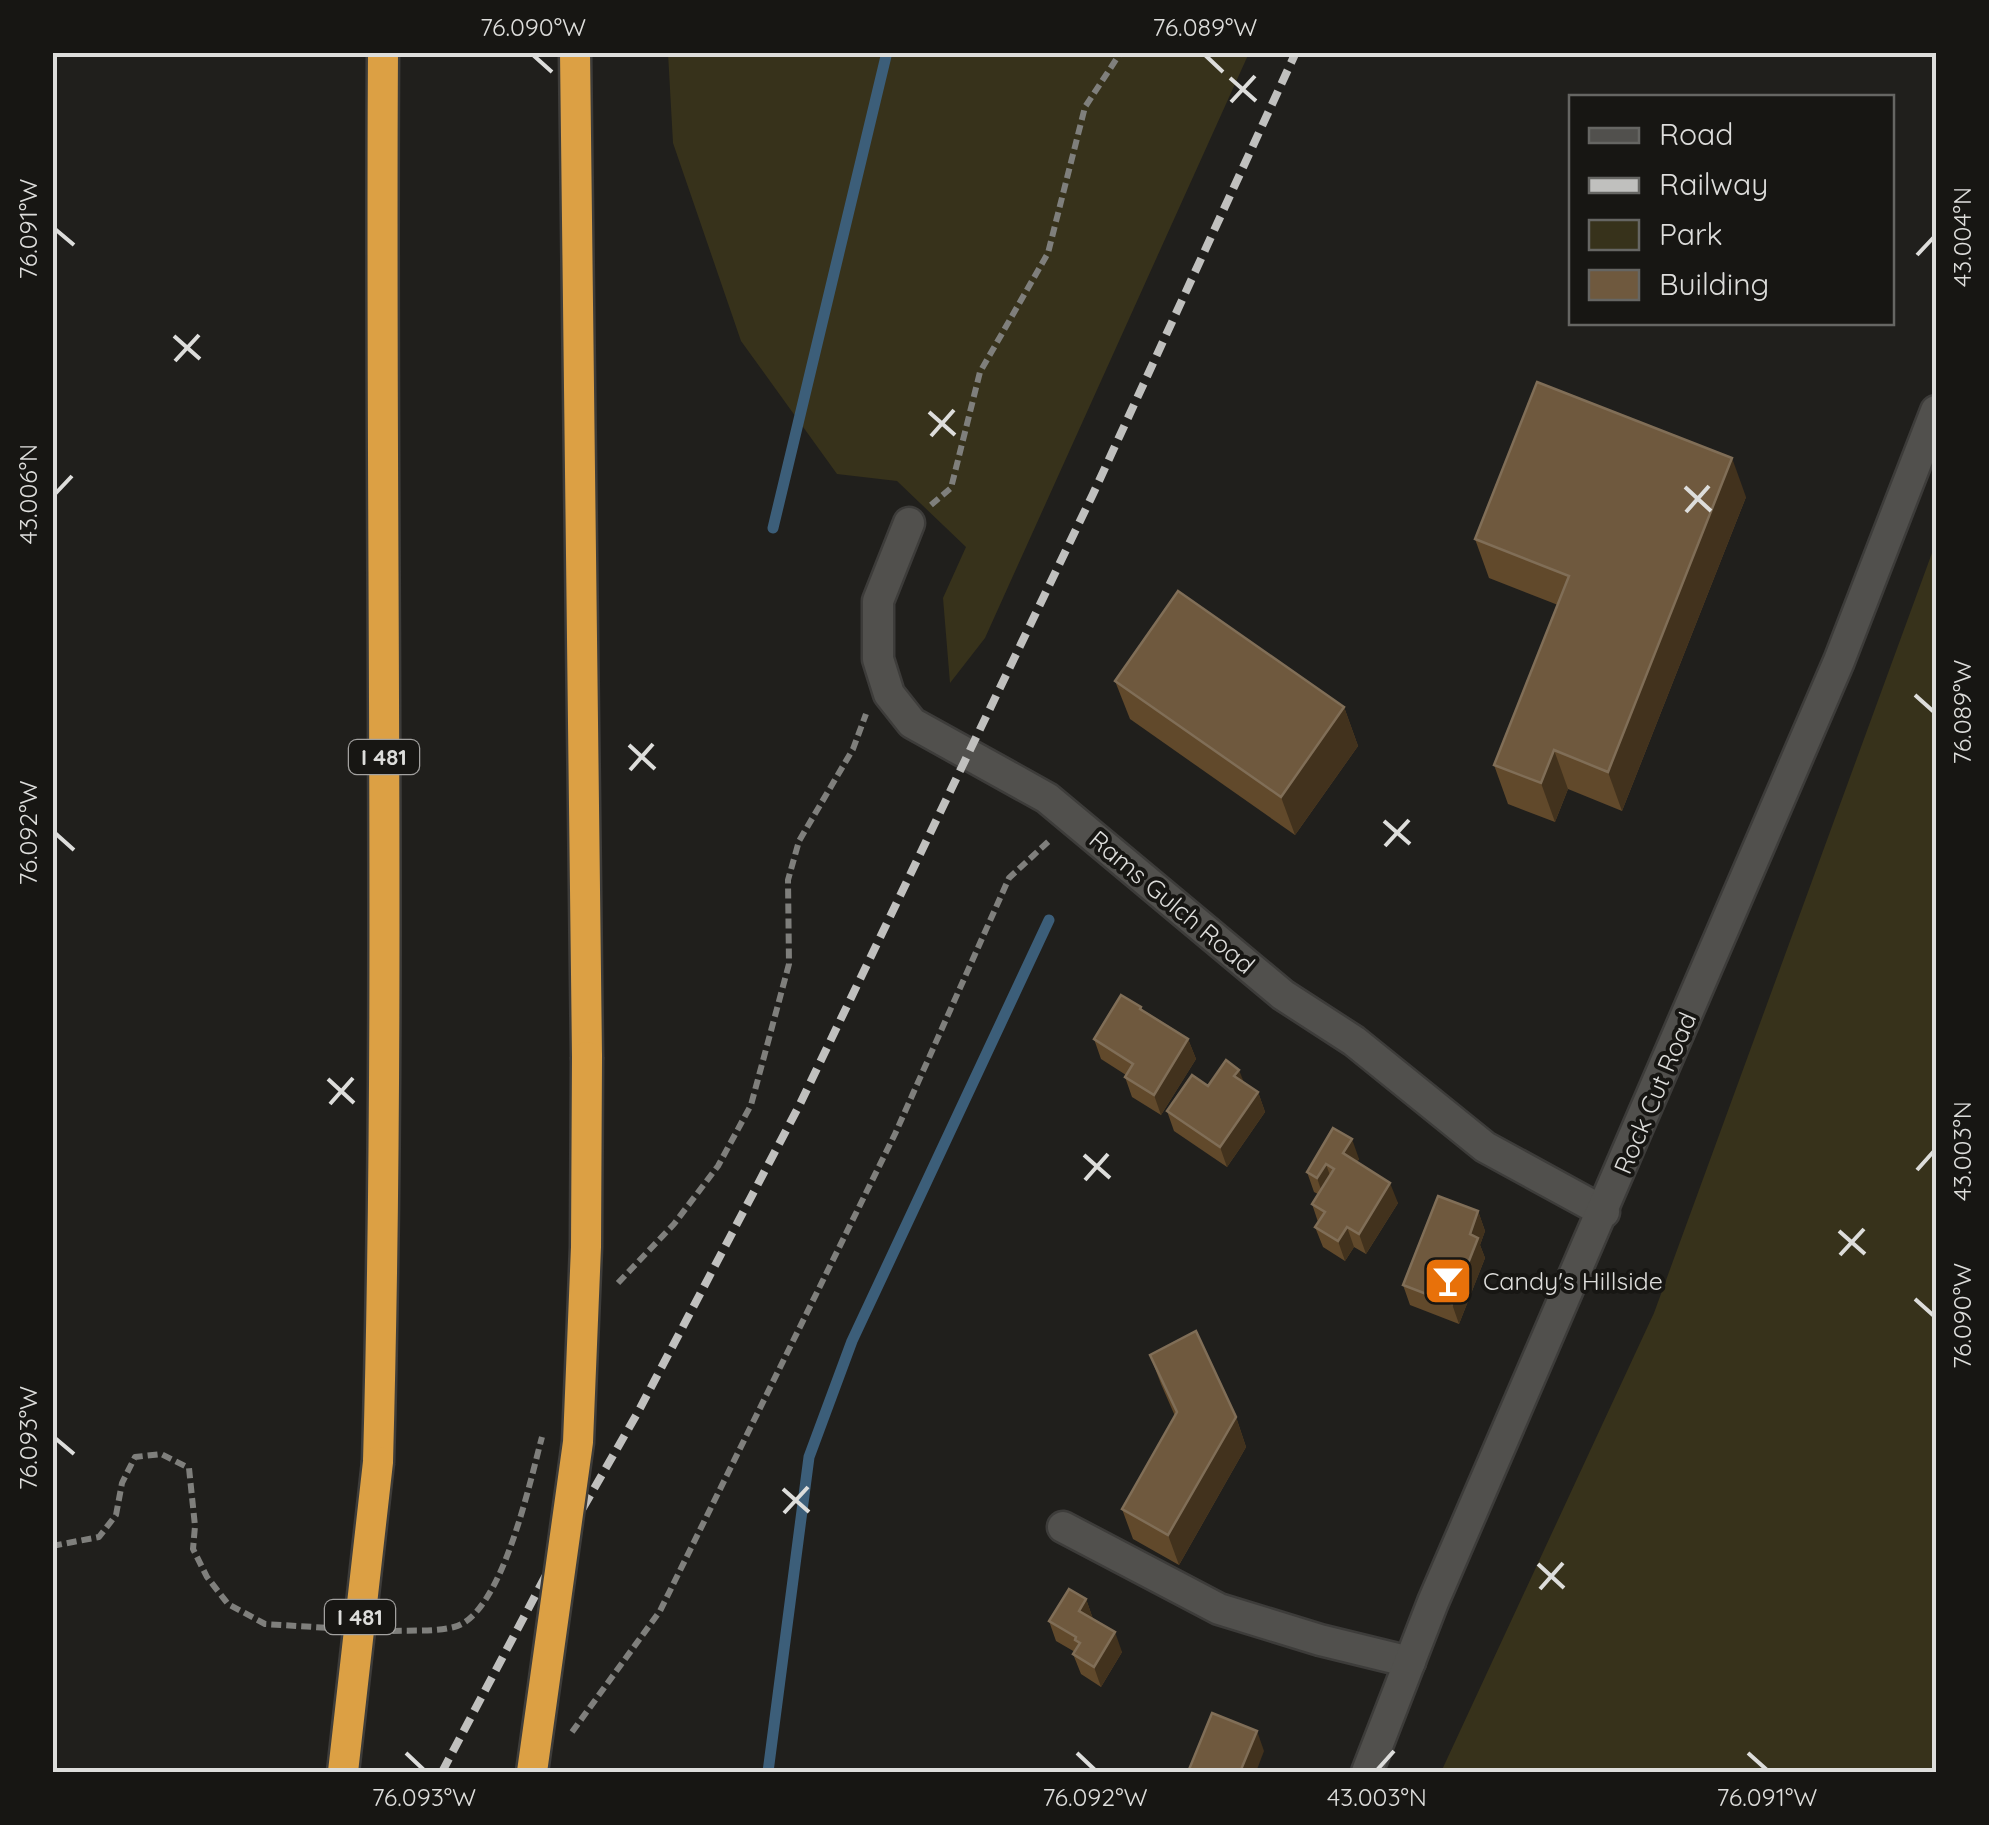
<svg xmlns="http://www.w3.org/2000/svg" width="1989" height="1825" viewBox="0 0 1989 1825" font-family="Quicksand,sans-serif">
<style>
.green{fill:#37321b}
.lines{fill:none;stroke-linecap:round;stroke-linejoin:round}
.stream{stroke:#3c5e79;stroke-width:11}
.minor-casing{stroke:#3d3c3a;stroke-width:35}
.highway-casing{stroke:#3d3c3a;stroke-width:35}
.path{stroke:#7f7f7c;stroke-width:6;stroke-dasharray:10 5;stroke-linecap:butt}
.minor{stroke:#51504d;stroke-width:30}
.highway{stroke:#dca044;stroke-width:30}
.rail{stroke:#c0c0be;stroke-width:8;stroke-dasharray:15 8;stroke-linecap:butt}
.highway-bridge-casing{stroke:#3d3c3a;stroke-width:35;stroke-linecap:butt}
.highway-bridge{stroke:#dca044;stroke-width:30}
.wall{fill:#61492b}
.shaded-wall{fill:#42321d}
.building{fill:#6f593e;stroke:#806e57;stroke-width:2.5}
.ticks{fill:none;stroke:#dddddb;stroke-width:4}
.labels{text-anchor:middle;stroke-width:8;stroke-linejoin:round;paint-order:stroke}
.shield{fill:#171613;stroke:#a2a19f;stroke-width:2.5}
.shield-label{font-size:22px;font-weight:bold;fill:#dddddb}
.street-label{font-size:25px;fill:#dddddb;stroke:#171613}
.poi-label{font-size:25px;fill:#dddddb;stroke:#171613;text-anchor:start}
.neatline{fill:none;stroke:#dddddb;stroke-width:4}
.ticks-label{font-size:25px;text-anchor:middle;fill:#dddddb}
</style>
<rect width="100%" height="100%" fill="#201f1c"/>
<g class="green">
<polygon points="668,53 1249,53 985,638 950,683 943,598 966,547 897,481 837,474 741,341 673,143"/>
<polygon points="1936,542 1936,1772 1441,1772 1654,1313"/>
</g>
<g class="lines">
<g class="stream">
<polyline points="773,528 887,52"/>
<polyline points="768,1772 809,1457 852,1341 1049,920"/>
</g>
<g class="minor-casing">
<g id="minor">
<polyline points="909,523 878,601 878,659 889,694 912,723 1047,798 1283,995 1354,1041 1485,1147 1604,1212"/>
<polyline points="1063,1527 1219,1609 1320,1640 1410,1662"/>
<polyline points="1367,1772 1433,1602 1839,661 1936,411"/>
</g>
</g>
<g class="highway-casing">
<g id="highway">
<polyline points="575,52 587,1057"/>
<path d="M378,1462C391,992 380,522 383,52"/>
</g>
</g>
<g class="path">
<polyline points="931,505 951,488 980,372 1048,253 1085,107 1121,52"/>
<polyline points="618,1283 674,1224 718,1166 751,1105 789,964 788,880 799,841 853,749 866,714"/>
<polyline points="52,1546 99,1537 116,1515 122,1483 135,1457 161,1454 189,1468 195,1526 193,1549 207,1577 228,1604 265,1624 330,1628"/>
<path d="M392,1631C412,1630 435,1632 454,1627C502,1615 530,1481 542,1437"/>
<polyline points="572,1732 660,1611 895,1134 1009,878 1050,840"/>
</g>
<use href="#minor" class="minor"/>
<use href="#highway" class="highway"/>
<polyline class="rail" points="442,1772 564,1541 638,1412 800,1104 1093,494 1296,52"/>
<g class="highway-bridge-casing">
<g id="highway-bridge">
<polyline points="343,1772 378,1462"/>
<polyline points="532,1772 578,1442 586,1247 587,1057"/>
</g>
</g>
<use href="#highway-bridge" class="highway-bridge"/>
</g>
<g class="wall">
<polygon points="1746,497 1622,811 1568,789 1555,822 1508,804 1494,765 1558,605 1489,578 1475,539"/>
<polygon points="1115,681 1344,707 1358,746 1295,835 1130,719"/>
<polygon points="1141,1007 1143,1011 1188,1039 1196,1059 1161,1115 1132,1097 1125,1077 1126,1075 1101,1059 1094,1039"/>
<polygon points="1244,1083 1258,1092 1265,1112 1227,1167 1174,1131 1167,1111 1208,1086"/>
<polygon points="1333,1128 1359,1159 1357,1162 1398,1203 1366,1254 1354,1247 1345,1261 1323,1247 1315,1227 1318,1222 1312,1204 1318,1194 1314,1192 1307,1172"/>
<polygon points="1478,1211 1485,1231 1480,1245 1485,1258 1459,1324 1410,1305 1403,1285"/>
<polygon points="1150,1355 1236,1417 1246,1447 1179,1565 1133,1539 1122,1509 1175,1416 1161,1384"/>
<polygon points="1086,1599 1093,1619 1122,1652 1101,1687 1081,1674 1073,1654 1075,1652 1056,1641 1049,1621"/>
</g>
<g class="shaded-wall">
<polygon points="1732,458 1746,497 1622,811 1608,772"/>
<polygon points="1344,707 1358,746 1295,835 1281,797"/>
<polygon points="1554,750 1568,789 1555,822 1541,783"/>
<polygon points="1188,1039 1196,1059 1161,1115 1154,1095"/>
<polygon points="1239,1070 1247,1090 1234,1076"/>
<polygon points="1258,1092 1265,1112 1227,1167 1220,1147"/>
<polygon points="1352,1139 1359,1159 1350,1173 1343,1153"/>
<polygon points="1326,1164 1333,1184 1324,1198 1317,1178"/>
<polygon points="1390,1183 1398,1203 1366,1254 1359,1234"/>
<polygon points="1478,1211 1485,1231 1480,1245 1485,1258 1459,1324 1452,1304 1470,1234"/>
<polygon points="1347,1227 1354,1247 1345,1261 1338,1241"/>
<polygon points="1236,1417 1246,1447 1179,1565 1168,1535"/>
<polygon points="1086,1599 1093,1619 1079,1611"/>
<polygon points="1115,1632 1122,1652 1101,1687 1094,1667"/>
<polygon points="1257,1731 1264,1751 1256,1772 1240,1772"/>
</g>
<g class="building">
<polygon points="1537,382 1732,458 1608,772 1554,750 1541,783 1494,765 1569,576 1475,539"/>
<polygon points="1178,591 1344,707 1281,797 1115,681"/>
<polygon points="1121,995 1141,1007 1140,1009 1188,1039 1154,1095 1125,1077 1133,1064 1094,1039"/>
<polygon points="1226,1060 1239,1070 1234,1076 1258,1092 1220,1147 1167,1111 1192,1075 1208,1086"/>
<polygon points="1333,1128 1352,1139 1343,1153 1390,1183 1359,1234 1347,1227 1338,1241 1315,1227 1325,1212 1312,1204 1334,1169 1326,1164 1317,1178 1307,1172"/>
<polygon points="1438,1196 1478,1211 1470,1234 1478,1238 1452,1304 1403,1285"/>
<polygon points="1196,1331 1236,1417 1168,1535 1122,1509 1177,1412 1150,1355"/>
<polygon points="1069,1589 1086,1599 1079,1611 1115,1632 1094,1667 1073,1654 1080,1643 1075,1640 1076,1637 1049,1621"/>
<polygon points="1212,1713 1257,1731 1240,1772 1188,1772"/>
</g>
<path class="ticks" d="M533,55L552,72M1205,55L1223,72M1230,78L1256,101M1231,102L1255,76M55,229L74,245M1917,255L1934,237M174,336L200,359M175,361L199,335M929,412L955,435M931,436L954,410M1685,487L1711,511M55,494L72,476M1686,512L1709,486M1915,695L1934,712M629,745L655,769M630,770L653,744M1384,821L1410,844M55,833L74,850M1385,846L1409,820M328,1079L354,1103M330,1104L353,1078M1084,1155L1110,1178M1917,1170L1934,1151M1085,1180L1108,1154M1839,1231L1865,1254M1840,1255L1864,1229M1915,1299L1934,1316M55,1438L74,1454M783,1489L809,1512M784,1513L808,1487M1538,1564L1564,1588M1540,1589L1563,1563M406,1753L424,1770M1077,1753L1095,1770M1748,1753L1767,1770M1377,1770L1394,1751"/>
<defs>
<g id="bar-square" transform="scale(2.5)"><rect x="-9" y="-9" width="18" height="18" rx="4" fill="#e8710a" stroke="#171613"/><path d="M-6-5H6L.8 .8V4.5H3.5V6h-7V4.5H-.8V.8Z" fill="#fff"/></g>
</defs>
<g fill-rule="evenodd">
<use href="#bar-square" x="1448" y="1281"/>
</g>
<g class="labels">
<g class="shield">
<rect x="349" y="740" width="70" height="34" rx="8"/>
<rect x="325" y="1600" width="70" height="34" rx="8"/>
</g>
<g class="shield-label">
<text x="384" y="765">I 481</text>
<text x="360" y="1625">I 481</text>
</g>
<g class="street-label">
<text transform="translate(1172 902) rotate(40)" y="9">Rams Gulch Road</text>
<text transform="translate(1655 1093) rotate(-67)" y="9">Rock Cut Road</text>
</g>
<g class="poi-label">
<text x="1483" y="1290">Candy's Hillside</text>
</g>
</g>
<rect width="1989" height="1825" fill="none" stroke="#171613" stroke-width="110"/>
<rect x="1569" y="95" width="325" height="230" fill="#171613" stroke="#666663" stroke-width="2.5"/>
<rect x="1589" y="128" width="50" height="15" fill="#51504d" stroke="#666663" stroke-width="2.5"/>
<text x="1659" y="145" font-size="30" fill="#dddddb">Road</text>
<rect x="1589" y="178" width="50" height="15" fill="#c0c0be" stroke="#666663" stroke-width="2.5"/>
<text x="1659" y="195" font-size="30" fill="#dddddb">Railway</text>
<rect x="1589" y="220" width="50" height="30" fill="#37321b" stroke="#666663" stroke-width="2.5"/>
<text x="1659" y="245" font-size="30" fill="#dddddb">Park</text>
<rect x="1589" y="270" width="50" height="30" fill="#6f593e" stroke="#666663" stroke-width="2.5"/>
<text x="1659" y="295" font-size="30" fill="#dddddb">Building</text>
<rect x="55" y="55" width="1879" height="1715" class="neatline"/>
<g class="ticks-label">
<text x="533" y="36">76.090°W</text>
<text x="1205" y="36">76.089°W</text>
<text transform="translate(28 229) rotate(-90)" y="9">76.091°W</text>
<text transform="translate(1962 237) rotate(-90)" y="9">43.004°N</text>
<text transform="translate(28 494) rotate(-90)" y="9">43.006°N</text>
<text transform="translate(1962 712) rotate(-90)" y="9">76.089°W</text>
<text transform="translate(28 833) rotate(-90)" y="9">76.092°W</text>
<text transform="translate(1962 1151) rotate(-90)" y="9">43.003°N</text>
<text transform="translate(1962 1316) rotate(-90)" y="9">76.090°W</text>
<text transform="translate(28 1438) rotate(-90)" y="9">76.093°W</text>
<text x="424" y="1806">76.093°W</text>
<text x="1095" y="1806">76.092°W</text>
<text x="1377" y="1806">43.003°N</text>
<text x="1767" y="1806">76.091°W</text>
</g>
</svg>
